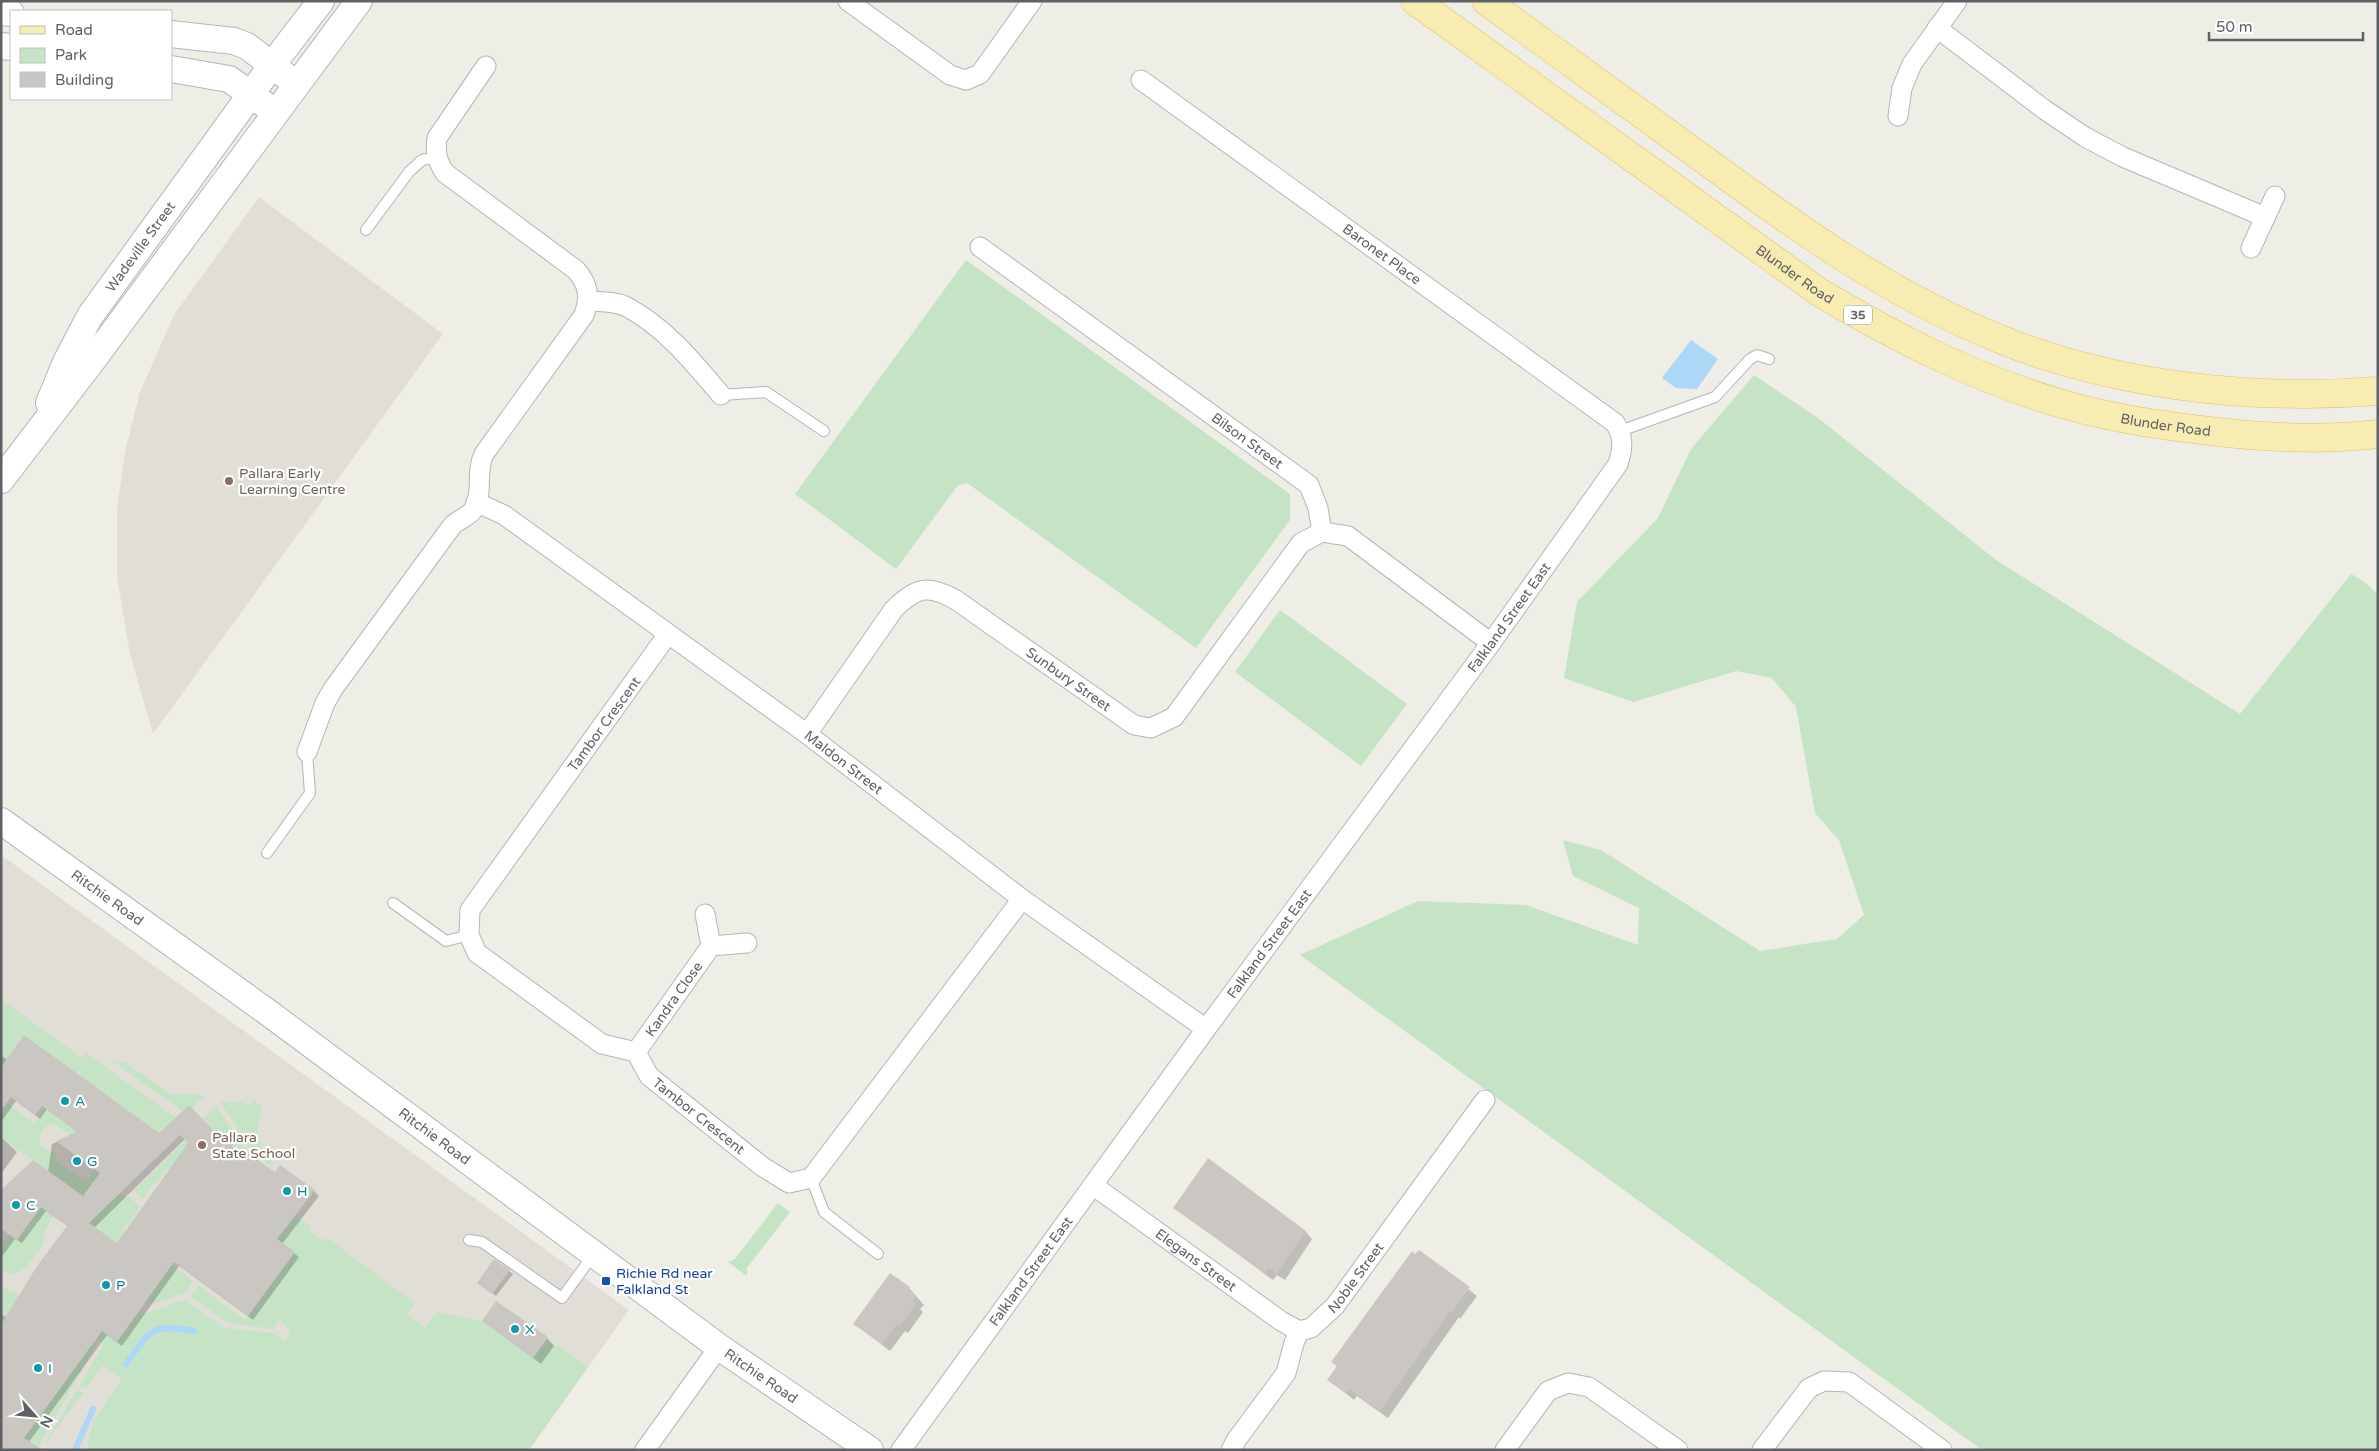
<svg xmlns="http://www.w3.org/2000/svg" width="2379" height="1451" viewBox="0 0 2379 1451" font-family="'Varela Round',sans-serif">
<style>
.education{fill:#e1ded7}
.green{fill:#c5e3c5}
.water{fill:#add7f7}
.shadow{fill:#0003;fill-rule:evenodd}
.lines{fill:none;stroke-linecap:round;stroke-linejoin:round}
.stream{stroke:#add7f7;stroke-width:6}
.building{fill:#cac7c2;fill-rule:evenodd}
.lane-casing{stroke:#b3b6b9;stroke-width:12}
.street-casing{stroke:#b3b6b9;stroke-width:21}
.secondary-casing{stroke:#b2b5b9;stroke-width:28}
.primary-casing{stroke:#e4c269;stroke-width:29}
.lane{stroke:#fff;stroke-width:10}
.street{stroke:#fff;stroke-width:19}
.secondary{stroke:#fff;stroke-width:26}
.primary{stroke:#f7ecb2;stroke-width:28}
.education-dot{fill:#8d6e63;stroke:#fff;stroke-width:2}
.culture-dot{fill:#0f9aa8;stroke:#fff;stroke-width:2}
.transit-dot{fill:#1a4fb4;stroke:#fff;stroke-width:2}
.labels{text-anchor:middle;stroke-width:4.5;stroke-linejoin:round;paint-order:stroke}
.shield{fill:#fff;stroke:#8e9093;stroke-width:1}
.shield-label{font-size:12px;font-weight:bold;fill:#5e6165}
.street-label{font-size:14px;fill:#5e6165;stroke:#fff}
.education-label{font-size:14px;fill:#785e54;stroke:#fff;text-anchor:start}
.culture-label{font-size:14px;fill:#0d838f;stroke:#fff;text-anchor:start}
.transit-label{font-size:14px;fill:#164399;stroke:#fff;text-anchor:start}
</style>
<rect width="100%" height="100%" fill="#eeede6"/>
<g class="education">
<polygon points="259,197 443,334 153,734 130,654 117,576 117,509 125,452 140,392 174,315"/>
<polygon points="1,855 629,1310 529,1450 1,1450"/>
</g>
<g class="green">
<polygon points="966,260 1290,494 1290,520 1196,648 967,483 958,485 896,569 795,494"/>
<polygon points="1754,375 1818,418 1996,560 2240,714 2351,574 2363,581 2378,594 2378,1450 1982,1450 1300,955 1418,901 1526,905 1638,945 1639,908 1573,876 1563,840 1601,850 1760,951 1837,939 1864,915 1839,840 1815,813 1796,707 1772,678 1736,671 1633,702 1564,678 1577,602 1658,518 1691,449"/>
<polygon points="1280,610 1407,704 1361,766 1235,672"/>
<polygon points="1,999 82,1058 86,1053 176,1118 152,1143 1,1067"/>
<polygon points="114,1062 126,1063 170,1094 205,1095 192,1108 189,1105 182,1111"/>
<polygon points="1,1099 34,1123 45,1108 89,1140 85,1144 54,1124 46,1126 39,1137 40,1145 57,1155 54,1159 86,1182 99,1163 117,1176 93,1204 1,1137"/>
<path d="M253,1100L263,1107C253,1128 258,1146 273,1163L271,1167L255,1154L220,1102H243L249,1106Z"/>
<polygon points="216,1105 248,1153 246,1156 203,1124 202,1119"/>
<polygon points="198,1129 260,1193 294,1218 296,1216 311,1226 309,1230 324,1241 327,1238 415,1303 407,1314 425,1328 437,1312 482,1321 533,1358 547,1340 557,1346 558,1345 588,1367 529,1450 87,1450 93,1421 122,1379 103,1365 86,1389 80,1385 104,1344 69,1318 84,1318 117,1342 140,1310 144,1314 184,1300 224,1328 272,1333 285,1341 291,1332 280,1320 273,1329 228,1323 191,1297 199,1286 245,1320 295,1252 233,1207 168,1168 155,1185 153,1183 143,1199 134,1190"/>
<polygon points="40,1193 60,1202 45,1230 43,1244 27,1266 14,1274 1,1270 1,1247"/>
<polygon points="120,1193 126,1198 128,1196 140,1207 123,1230 193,1281 185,1293 152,1304 146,1301 163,1277 89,1223"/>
<polygon points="778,1203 790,1212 747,1268 747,1276 728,1262 735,1259"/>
<polygon points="1,1285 11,1292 20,1294 7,1316 1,1312"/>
<polygon points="58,1316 96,1345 38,1447 1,1425"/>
<polygon points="77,1390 83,1393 47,1442 46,1441"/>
</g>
<polygon class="water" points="1691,340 1718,359 1697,389 1676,388 1662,378"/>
<g class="shadow">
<path d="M1,1056L160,1135L189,1107L217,1136L246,1158L314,1191L319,1196L282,1244L299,1257L253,1320L179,1266L122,1346L107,1335L29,1442L1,1450V1314L7,1317L68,1226L46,1211L22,1243L15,1239L1,1258V1191L48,1173L52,1144L79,1133L47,1109L40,1119L16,1101L1,1122ZM185,1139L190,1143L117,1244L94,1228Z"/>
<polygon points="1,1137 17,1152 1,1174"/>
<polygon points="1175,1208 1305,1231 1312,1239 1285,1280 1277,1275 1273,1280"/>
<polygon points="1419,1251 1477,1296 1460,1319 1459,1317 1388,1418 1357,1396 1354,1400 1329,1380 1338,1367 1333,1362"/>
<polygon points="509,1271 513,1274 496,1296 482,1286"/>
<polygon points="909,1288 924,1305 920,1309 923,1312 908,1333 905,1331 890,1351 855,1324"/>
<polygon points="483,1321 547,1338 554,1346 541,1364"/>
</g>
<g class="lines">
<g class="stream">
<path d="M126,1364C151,1330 149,1323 194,1331"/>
<polyline points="75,1450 93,1409"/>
</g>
</g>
<g class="building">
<path d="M24,1035L159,1133L189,1105L217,1134L246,1156L248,1153L275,1172L280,1165L315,1190L277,1239L295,1252L248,1316L174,1262L117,1342L102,1331L24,1438L43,1450H1V1325L37,1266L67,1226L41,1207L17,1240L1,1229V1190L33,1160L83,1196L100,1173L56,1141L77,1132L42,1106L35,1115L11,1097L1,1111V1067ZM180,1135L188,1143L117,1243L89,1223Z"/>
<polygon points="1208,1158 1306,1231 1276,1274 1269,1268 1265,1273 1173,1208"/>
<polygon points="1419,1250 1470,1287 1452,1312 1450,1311 1380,1411 1349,1389 1346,1393 1327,1380 1337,1366 1331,1362 1412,1251 1415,1254"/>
<polygon points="494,1259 510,1270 492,1294 477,1283"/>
<polygon points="890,1273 910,1287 908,1289 917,1296 913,1301 916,1304 900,1326 897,1324 882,1344 853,1324"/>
<polygon points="496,1301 548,1337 533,1358 482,1321"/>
</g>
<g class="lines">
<g class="lane-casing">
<g id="lane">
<polyline points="366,230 409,172 422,160 437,157"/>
<polyline points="721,395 766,392 824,431"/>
<polyline points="1620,431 1715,397 1750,359 1757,355 1769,359"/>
<polyline points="267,853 310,793 307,752"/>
<polyline points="393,903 446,941 469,935"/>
<polyline points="811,1178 824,1212 878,1254"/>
<polyline points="469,1240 482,1242 562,1298 593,1255"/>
</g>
</g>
<g class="street-casing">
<g id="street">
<polyline points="848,1 950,75 966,80 980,74 1032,1"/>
<polyline points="1937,28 2045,110 2085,137 2123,157 2265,217"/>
<polyline points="1898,116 1902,88 1912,64 1957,1"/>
<path id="s1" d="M980,247L1309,485L1318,508L1322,532L1348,536L1491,643"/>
<polyline points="2251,248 2275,196"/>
<path d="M589,301C601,302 616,301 627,307C666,328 693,362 721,395"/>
<path id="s2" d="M476,502L504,515L807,734L1022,899L1206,1029"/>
<path id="s3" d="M668,634L470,910L469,935L477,953L602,1044L636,1052L649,1076L763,1167L789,1183L811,1178L1022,899"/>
<path id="s4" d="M807,734L894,609C917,587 928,584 956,600L1134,725L1151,728L1174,717L1301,543L1322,532"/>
<path d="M307,752L325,703L333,689L452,526C458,519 468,518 474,509C484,493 475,472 484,454L584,315C590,297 589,285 576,270L445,173C437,161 435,152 437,138L486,66"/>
<polyline points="705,914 711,946"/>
<path id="s5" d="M636,1052L711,946L747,943"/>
<path id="s6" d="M1094,1186L1281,1321L1299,1331"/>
<path id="s7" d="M1299,1331L1311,1328L1335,1306L1485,1100"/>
<polyline points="645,1450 719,1347"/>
<path id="s8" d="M901,1450L1206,1029L1491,643L1618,464C1623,448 1624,437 1615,423L1141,80"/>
<polyline points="1231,1450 1237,1439 1286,1373 1294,1343 1299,1331"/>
<polyline points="1505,1450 1548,1391 1568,1383 1589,1387 1678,1450"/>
<polyline points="1762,1450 1809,1388 1824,1381 1849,1382 1942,1450"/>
</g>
</g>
<g class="secondary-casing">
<g id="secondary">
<polyline points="1,12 11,13"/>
<polyline points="171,34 234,41 247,46 286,76"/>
<polyline points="1,46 11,47"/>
<polyline points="171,69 229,79 264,104"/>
<path id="s9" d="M49,403L66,362L90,316L272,65L321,1"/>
<polyline points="1,480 92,361 359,1"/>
<path id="s10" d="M1,821L266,1011L719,1347L870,1450"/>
</g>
</g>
<g class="primary-casing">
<g id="primary">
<path id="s11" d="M1415,1L1819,292C1898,339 1978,380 2066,405C2118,420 2173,427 2227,433C2276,438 2328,440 2378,434"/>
<path d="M1486,1C1558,54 1630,106 1702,158C1797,228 1887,293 1997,338C2114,386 2253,401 2378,391"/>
</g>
</g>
<use href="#lane" class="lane"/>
<use href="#street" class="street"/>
<use href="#secondary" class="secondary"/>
<use href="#primary" class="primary"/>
</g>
<g class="education-dot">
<circle cx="229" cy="481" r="5"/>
<circle cx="202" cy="1145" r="5"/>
</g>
<g class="culture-dot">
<circle cx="65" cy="1101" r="5"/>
<circle cx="77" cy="1161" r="5"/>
<circle cx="287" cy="1191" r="5"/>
<circle cx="16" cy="1205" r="5"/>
<circle cx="106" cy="1285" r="5"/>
<circle cx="515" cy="1329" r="5"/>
<circle cx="38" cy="1368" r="5"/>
</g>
<rect class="transit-dot" x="601" y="1276" width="10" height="10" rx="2.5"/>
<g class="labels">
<rect class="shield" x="1844" y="305.5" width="28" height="19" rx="4"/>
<g class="shield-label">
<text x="1858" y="319">35</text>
</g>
<g class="street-label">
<text dy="5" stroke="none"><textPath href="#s9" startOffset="182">Wadeville Street</textPath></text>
<text transform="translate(1382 254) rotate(36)" y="5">Baronet Place</text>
<text dy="5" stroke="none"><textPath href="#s11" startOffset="468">Blunder Road</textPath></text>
<text dy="5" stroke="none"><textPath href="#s11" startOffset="872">Blunder Road</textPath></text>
<text dy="5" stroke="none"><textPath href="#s1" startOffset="330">Bilson Street</textPath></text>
<text dy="5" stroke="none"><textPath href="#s8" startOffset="1031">Falkland Street East</textPath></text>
<text dy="5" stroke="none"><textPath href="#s4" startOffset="360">Sunbury Street</textPath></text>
<text transform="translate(604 724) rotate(-54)" y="5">Tambor Crescent</text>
<text dy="5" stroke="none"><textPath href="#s2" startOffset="451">Maldon Street</textPath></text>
<text dy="5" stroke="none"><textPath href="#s10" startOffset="131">Ritchie Road</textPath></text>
<text dy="5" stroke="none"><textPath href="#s8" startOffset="626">Falkland Street East</textPath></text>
<text dy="5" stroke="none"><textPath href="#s5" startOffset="65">Kandra Close</textPath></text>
<text dy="5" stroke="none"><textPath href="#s3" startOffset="665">Tambor Crescent</textPath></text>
<text dy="5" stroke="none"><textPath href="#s10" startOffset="536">Ritchie Road</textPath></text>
<text dy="5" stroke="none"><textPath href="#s6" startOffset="126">Elegans Street</textPath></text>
<text dy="5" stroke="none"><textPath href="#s8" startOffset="221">Falkland Street East</textPath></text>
<text dy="5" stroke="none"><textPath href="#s7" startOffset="80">Noble Street</textPath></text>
<text dy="5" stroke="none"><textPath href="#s10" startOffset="941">Ritchie Road</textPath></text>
</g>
<g class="education-label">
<text x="239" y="478">Pallara Early<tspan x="239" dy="16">Learning Centre</tspan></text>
<text x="212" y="1142">Pallara<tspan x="212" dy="16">State School</tspan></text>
</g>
<g class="culture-label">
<text x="75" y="1106">A</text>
<text x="87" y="1166">G</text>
<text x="297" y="1196">H</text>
<text x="26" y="1210">C</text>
<text x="116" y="1290">P</text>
<text x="525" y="1334">X</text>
<text x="48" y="1373">I</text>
</g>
<g class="transit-label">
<text x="616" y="1278">Richie Rd near<tspan x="616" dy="16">Falkland St</tspan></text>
</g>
</g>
<rect width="2379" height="1451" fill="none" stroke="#5e6165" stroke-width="5"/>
<rect x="10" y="10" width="162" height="90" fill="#ffffff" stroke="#bfc0c1"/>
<rect x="20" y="26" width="25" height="8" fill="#f7ecb2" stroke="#bfc0c1"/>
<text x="55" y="35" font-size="15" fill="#5e6165">Road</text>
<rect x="20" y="48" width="25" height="15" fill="#c5e3c5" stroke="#bfc0c1"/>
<text x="55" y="60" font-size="15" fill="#5e6165">Park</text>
<rect x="20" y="72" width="25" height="15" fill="#cac7c2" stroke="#bfc0c1"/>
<text x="55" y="85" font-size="15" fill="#5e6165">Building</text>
<g transform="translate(35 1416) rotate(117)" stroke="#ffffff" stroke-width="4" paint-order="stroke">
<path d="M0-4L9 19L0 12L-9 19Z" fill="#5e6165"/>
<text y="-8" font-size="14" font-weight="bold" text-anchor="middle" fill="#5e6165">N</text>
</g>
<path d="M2209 32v8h154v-8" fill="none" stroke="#5e6165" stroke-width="2.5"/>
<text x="2216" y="32" font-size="15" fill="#5e6165" stroke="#ffffff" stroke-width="4" paint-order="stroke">50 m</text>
</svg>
